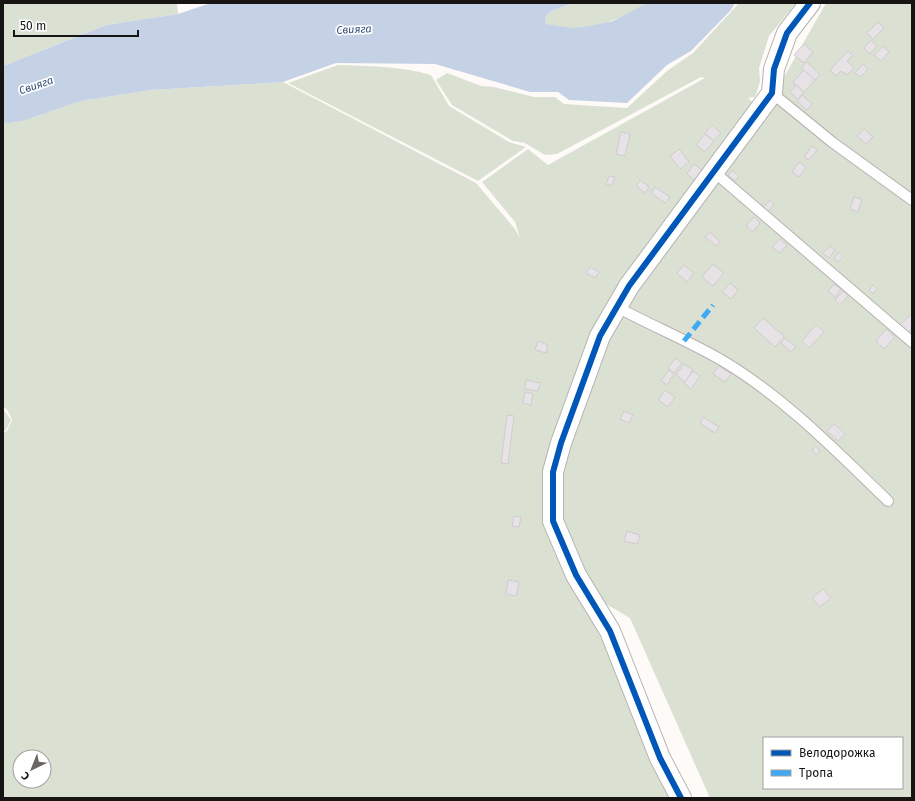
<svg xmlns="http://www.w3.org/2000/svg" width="915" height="801" viewBox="0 0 915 801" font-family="'Fira Sans',sans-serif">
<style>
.green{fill:#dbe1d2;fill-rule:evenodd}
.water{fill:#c5d2e5}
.building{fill:#e7e2e6;stroke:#cfcccd}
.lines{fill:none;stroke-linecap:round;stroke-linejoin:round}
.lane-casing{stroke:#b5b2b1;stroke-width:12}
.street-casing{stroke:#b5b2b1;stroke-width:22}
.lane{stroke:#fffefe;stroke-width:10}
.street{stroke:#fffefe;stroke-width:20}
.quiet{stroke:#3fa9f5;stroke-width:5;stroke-dasharray:10 5;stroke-linecap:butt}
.cycleway-casing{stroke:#fff;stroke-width:8}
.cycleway{stroke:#0057b8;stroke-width:6}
.labels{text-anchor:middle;stroke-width:3.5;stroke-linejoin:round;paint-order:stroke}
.water-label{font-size:11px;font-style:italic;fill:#34517a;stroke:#fff}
</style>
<rect width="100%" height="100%" fill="#fdfaf7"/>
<g class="green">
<polygon points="3,3 177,3 178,14 106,25 3,66"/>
<path d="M571,3H647C622,20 576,37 546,24C542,9 563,9 571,3Z"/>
<path d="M739,3H796L769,36L759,68L760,82L755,97L748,98L764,112L826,3H912V798H710L630,618L573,585L613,661L635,721L674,798H3V433L7,431L12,420L8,411L3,406V124L23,121L81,101L151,90L283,82L476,183L515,229L520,238L515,222L482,182L528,149L548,165L705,78L701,77L557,154L545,155L525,143L513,141L452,105L436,80L447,73L481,86L494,87L534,97H555L564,104L627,108L667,71L693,53ZM764,738H902V788H764ZM20,757H44V781H20Z"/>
<path d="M338,65C369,66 400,66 431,75L449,106L509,142L526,147L478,181L288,83Z"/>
<polygon points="3,409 11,420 6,430 3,432"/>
</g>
<path class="water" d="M211,3H571C563,9 542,9 546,24L572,28L589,26L613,21L647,3H735L731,10L691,51L667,65L627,103L569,100L558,92H530L435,64L336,63L283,82L151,90L81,101L23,121L3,124V66L106,25L178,14Z"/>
<g class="building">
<polygon points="878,22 884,28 873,39 867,33"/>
<polygon points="871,40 877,46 870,54 864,48"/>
<polygon points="804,44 813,52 804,63 794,55"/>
<polygon points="883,46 889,52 881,61 874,55"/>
<polygon points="848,51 853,55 847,61 854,68 847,75 841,71 836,76 830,70"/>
<polygon points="807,62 820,75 815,80 801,68"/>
<polygon points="863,64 868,69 860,77 855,73"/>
<polygon points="804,70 815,80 804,92 793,82"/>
<polygon points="796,85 804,92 798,99 790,92"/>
<polygon points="802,95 812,104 807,110 797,101"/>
<polygon points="712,125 721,133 714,141 705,133"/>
<polygon points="864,129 873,137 866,144 857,136"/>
<polygon points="621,132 630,134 625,156 616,154"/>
<polygon points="705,134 714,141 705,152 696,145"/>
<polygon points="812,146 817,150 809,160 804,157"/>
<polygon points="679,149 689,162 680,169 670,156"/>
<polygon points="799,162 806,167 799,177 792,172"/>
<polygon points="694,164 706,173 698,183 687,174"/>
<polygon points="732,170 739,176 735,181 728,175"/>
<polygon points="609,176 615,177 612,186 606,184"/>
<polygon points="640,180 649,187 645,193 636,186"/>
<polygon points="655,187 670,197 665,203 651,193"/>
<polygon points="854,197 862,199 858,212 850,209"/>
<polygon points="770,200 774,204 768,212 763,208"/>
<polygon points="754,217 760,223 753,232 746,226"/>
<polygon points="710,232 720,242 716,246 705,237"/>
<polygon points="780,239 787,245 780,253 772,247"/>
<polygon points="830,246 835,250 829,258 823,253"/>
<polygon points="839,252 843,256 838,262 834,259"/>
<polygon points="713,264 724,273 713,286 702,277"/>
<polygon points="684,265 694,273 687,282 677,273"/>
<polygon points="590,267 599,272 595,278 586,273"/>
<polygon points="730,283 738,290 731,299 722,292"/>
<polygon points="834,284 841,289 835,297 828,291"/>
<polygon points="873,285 877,289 873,294 869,290"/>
<polygon points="843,291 848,296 840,305 835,300"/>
<polygon points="910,315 912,317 912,328 908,333 900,325"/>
<polygon points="763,318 784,336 775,347 754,328"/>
<polygon points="816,325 824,332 809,348 802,341"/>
<polygon points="886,329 895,337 884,349 876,341"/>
<polygon points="785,338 796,347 791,352 781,343"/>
<polygon points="538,341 548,345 546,353 535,350"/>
<polygon points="676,358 682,363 674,373 668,368"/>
<polygon points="684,364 693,370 685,382 676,375"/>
<polygon points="719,366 731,374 725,382 713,374"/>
<polygon points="669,370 674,374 667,385 661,381"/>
<polygon points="693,371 700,376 691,389 684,383"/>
<polygon points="526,380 540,383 538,391 525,389"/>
<polygon points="665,390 675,397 668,407 658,400"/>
<polygon points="525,392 533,394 531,405 523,403"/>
<polygon points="624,411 633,415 629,423 620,419"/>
<polygon points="507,415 514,416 508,464 501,463"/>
<polygon points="703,417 719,427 715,433 700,423"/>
<polygon points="834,424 845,434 838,441 827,431"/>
<polygon points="816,446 820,451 816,455 812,450"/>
<polygon points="514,516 521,517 519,527 512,526"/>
<polygon points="627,531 640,535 637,544 624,541"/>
<polygon points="508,580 519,582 516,596 506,594"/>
<polygon points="823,589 831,598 820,607 812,598"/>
</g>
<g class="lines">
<g class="lane-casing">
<g id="lane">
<polyline points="772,93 832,142 912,200"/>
<polyline points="713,171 912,342"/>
<path d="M617,307C652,326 689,341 723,361C785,398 836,451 888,501"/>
</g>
</g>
<g class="street-casing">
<polyline id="street" points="681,798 660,758 610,631 576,575 553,521 553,472 561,443 600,336 629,286 772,93 774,69 787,33 810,3"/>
</g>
<use href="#lane" class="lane"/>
<use href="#street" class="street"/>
<polyline class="quiet" points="684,341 713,305"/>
<g class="cycleway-casing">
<polyline id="cycleway" points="681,798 660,758 610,631 576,575 553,521 553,472 561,443 600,336 629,286 772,93 774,69 787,33 810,3"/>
</g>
<use href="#cycleway" class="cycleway"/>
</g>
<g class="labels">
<g class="water-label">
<text transform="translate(354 29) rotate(-3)" y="4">Свияга</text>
<text transform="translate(36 85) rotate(-19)" y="4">Свияга</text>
</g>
</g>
<rect width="915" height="801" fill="none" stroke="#171513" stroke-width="8"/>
<rect x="763" y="737" width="140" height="52" fill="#ffffff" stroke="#a2a1a1"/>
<rect x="771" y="750" width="20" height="6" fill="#0057b8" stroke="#a2a1a1"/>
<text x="799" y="757" font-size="12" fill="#171513">Велодорожка</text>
<rect x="771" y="770" width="20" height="6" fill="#3fa9f5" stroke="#a2a1a1"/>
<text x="799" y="777" font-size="12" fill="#171513">Тропа</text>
<g transform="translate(32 769) rotate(223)"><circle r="19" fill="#ffffff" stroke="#a2a1a1"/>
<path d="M0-3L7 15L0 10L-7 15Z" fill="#686563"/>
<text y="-6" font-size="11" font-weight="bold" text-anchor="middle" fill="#171513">С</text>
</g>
<path d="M14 30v6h124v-6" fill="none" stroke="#171513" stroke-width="2"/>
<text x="20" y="30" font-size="12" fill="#171513" stroke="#ffffff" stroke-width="3" paint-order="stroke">50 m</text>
</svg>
